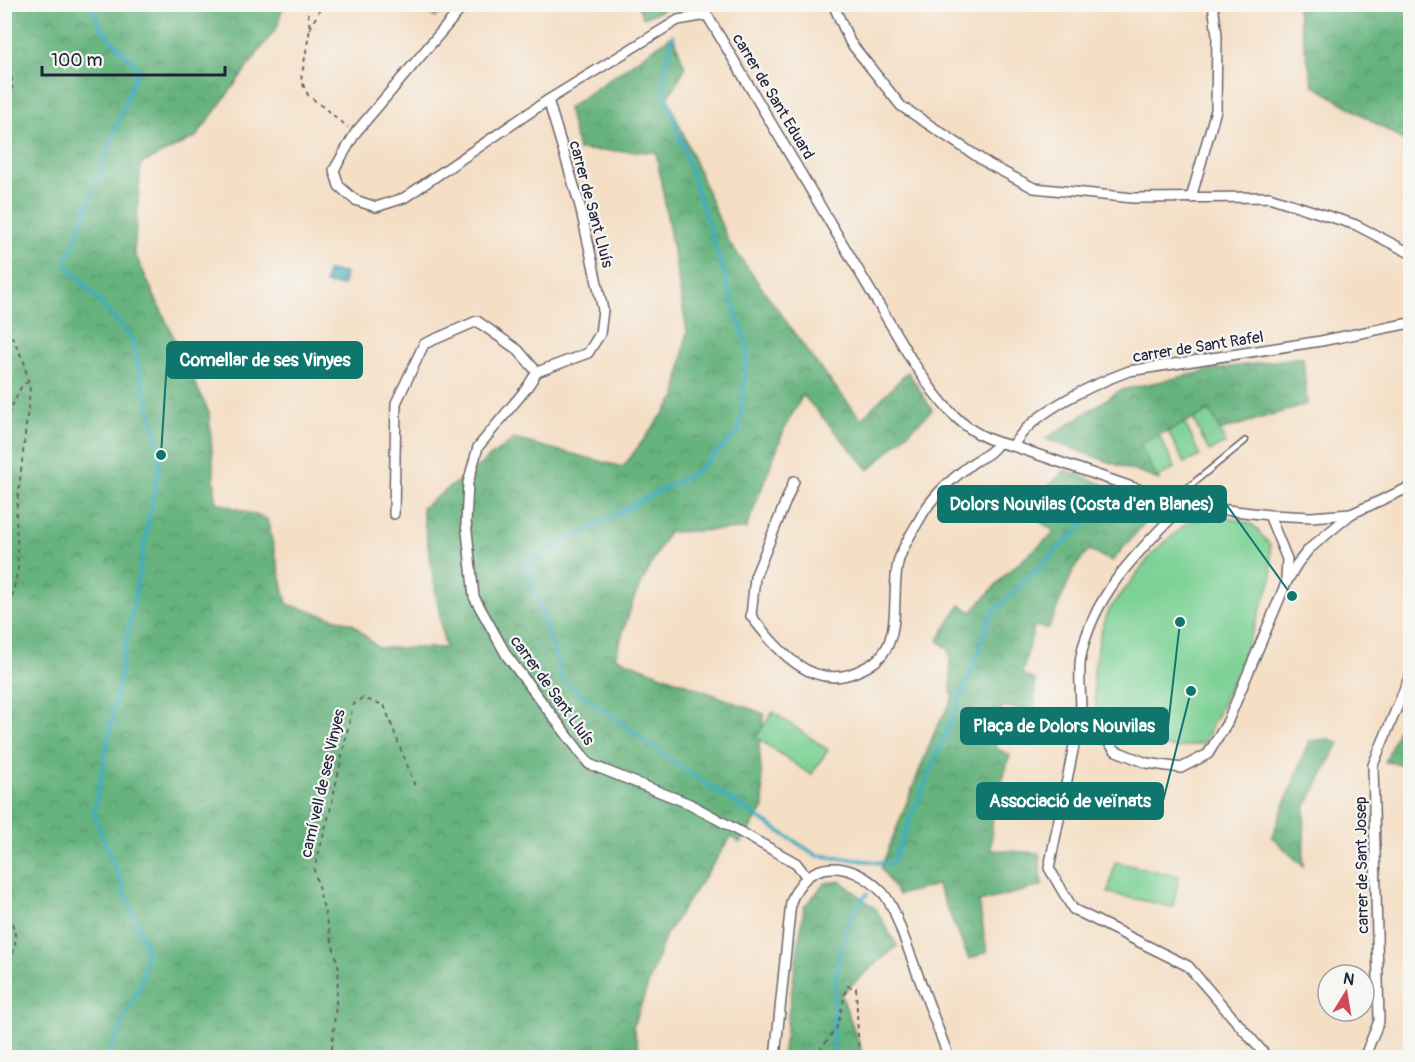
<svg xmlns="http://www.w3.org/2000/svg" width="1415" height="1062" viewBox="0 0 1415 1062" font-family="Pangolin,sans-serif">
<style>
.forest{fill:url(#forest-crowns);stroke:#446a5c;stroke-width:1.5}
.park{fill:#7dd195;stroke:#507a68;stroke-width:1.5}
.water{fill:url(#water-rules);stroke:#32687e;stroke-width:1.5}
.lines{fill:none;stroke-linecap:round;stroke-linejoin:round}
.stream{stroke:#43aec1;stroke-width:4}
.service-casing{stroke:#6c646b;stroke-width:8}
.minor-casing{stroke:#6c646b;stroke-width:12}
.path{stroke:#6c646b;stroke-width:2;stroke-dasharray:4.5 4.5;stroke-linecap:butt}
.service{stroke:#fff;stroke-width:4.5}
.minor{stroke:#fff;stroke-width:9}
.labels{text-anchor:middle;stroke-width:4.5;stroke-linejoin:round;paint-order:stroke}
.street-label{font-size:16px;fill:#22223b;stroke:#f6f6f2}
.leader{fill:none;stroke:#0f766e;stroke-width:2}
.callout-dot{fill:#0f766e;stroke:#f6f6f2;stroke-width:2}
.callout{fill:#0f766e;stroke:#0f766e;stroke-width:2}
.callout-label{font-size:18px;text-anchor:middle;font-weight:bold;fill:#fff}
</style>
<defs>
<pattern id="forest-crowns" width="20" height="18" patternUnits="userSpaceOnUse" patternTransform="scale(1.5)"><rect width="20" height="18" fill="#66b37e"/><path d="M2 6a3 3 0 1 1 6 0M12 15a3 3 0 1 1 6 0" fill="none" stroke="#549168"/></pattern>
<pattern id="water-rules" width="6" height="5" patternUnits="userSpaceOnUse" patternTransform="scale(1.5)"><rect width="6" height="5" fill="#43aec1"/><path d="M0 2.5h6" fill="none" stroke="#388d9e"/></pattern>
</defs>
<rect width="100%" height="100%" fill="#f6f6f2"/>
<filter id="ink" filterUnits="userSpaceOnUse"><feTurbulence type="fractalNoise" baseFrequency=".0167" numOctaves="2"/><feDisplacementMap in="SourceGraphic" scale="12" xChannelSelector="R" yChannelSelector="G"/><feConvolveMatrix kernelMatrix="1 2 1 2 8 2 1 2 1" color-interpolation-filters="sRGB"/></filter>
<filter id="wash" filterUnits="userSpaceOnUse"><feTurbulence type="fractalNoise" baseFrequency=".008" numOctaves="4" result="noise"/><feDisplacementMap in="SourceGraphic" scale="24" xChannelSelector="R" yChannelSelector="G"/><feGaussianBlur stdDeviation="1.35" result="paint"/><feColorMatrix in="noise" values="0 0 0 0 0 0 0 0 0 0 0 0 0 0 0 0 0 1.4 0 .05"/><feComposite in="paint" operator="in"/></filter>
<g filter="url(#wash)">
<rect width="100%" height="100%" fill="#f4dec4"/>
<g class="forest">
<polygon points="5,5 283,5 277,27 196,137 141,164 134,252 209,413 216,502 267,519 287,604 353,624 378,648 445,648 422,508 514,439 623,467 676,397 687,331 656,152 578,150 568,108 673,35 685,68 668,98 728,241 819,367 861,419 908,372 932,410 869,470 803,395 786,425 746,529 668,532 634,598 615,657 764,714 759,745 764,808 740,843 731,837 666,934 633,1027 641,1057 5,1058"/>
<polygon points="638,5 675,5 643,18"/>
<polygon points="1296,5 1410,5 1410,148 1408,143 1313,85"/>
<polygon points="1303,357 1307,404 1219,431 1210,411 1140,444 1159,480 1046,439 1121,390 1217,369"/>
<polygon points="1065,470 1147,501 1153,513 1112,561 1088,550 1074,569 1048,629 1034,626 1022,674 1035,680 1034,713 1002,706 995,748 1010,755 993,812 991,850 1039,853 1042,886 979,902 987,952 969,959 937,885 898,895 881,868 935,731 952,700 949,650 938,640 960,605 972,612 1005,575 1055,532 1015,504 1045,490"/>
<polygon points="1410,699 1410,765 1385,762 1407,707"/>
<polygon points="1328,739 1339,743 1305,808 1303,866 1272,837 1309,741"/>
<polygon points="840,881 875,908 897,946 841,994 864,1057 782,1057 804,907 825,883"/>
</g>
<g class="park">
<polygon points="423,5 449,5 435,18"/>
<polygon points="1210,411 1226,443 1209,451 1193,419"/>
<polygon points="1185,423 1200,456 1184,463 1168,431"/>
<polygon points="1159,435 1175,468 1157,478 1140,444"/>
<polygon points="1224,516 1253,525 1270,545 1272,579 1237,672 1204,743 1177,748 1123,740 1097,714 1093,676 1100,635 1109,610 1152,554 1188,522"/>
<polygon points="773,712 828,750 811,775 756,737"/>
<polygon points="1115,862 1179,876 1173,907 1108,893"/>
</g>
<polygon class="water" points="327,271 345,273 343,286 325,284"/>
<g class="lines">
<g class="stream">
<polyline points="91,4 102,29 138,68 66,264 131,337 161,455 94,814 147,949 141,982 107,1058"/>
<polyline points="673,35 665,68 664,88 748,349 739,432 697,471 525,563 563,680 692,775 816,855 892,864 976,660 990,615 1082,526 1123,499"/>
<path d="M833,1058C834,1007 830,934 867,894"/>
</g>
</g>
</g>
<g filter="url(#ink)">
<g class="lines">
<g class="service-casing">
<polyline id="service" points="1175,502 1187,488 1245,441"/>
</g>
<g class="minor-casing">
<g id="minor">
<path d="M465,4L356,132L334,170L339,186L355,200L376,207L404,198L548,100L678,20L707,15L911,359C938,400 962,437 1013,446L1184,505L1269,515L1311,517L1351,514"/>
<polyline points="833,4 850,42 901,106 990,165 1034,188 1133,198 1269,197 1356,225 1410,253"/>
<polyline points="991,5 992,4"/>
<polyline points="548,100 580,206 603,310 600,334 588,353 537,372 526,389 478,447 468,483 466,522 474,597 507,656 589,764 690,804 796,863 806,876"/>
<polyline points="1191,198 1216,110 1217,35 1213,4"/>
<path d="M1013,446C1031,412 1094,384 1129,371L1321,341L1410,323"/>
<path d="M794,481L755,577L751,616C777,649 812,693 858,671C872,665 881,659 888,645C899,619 892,589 898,563C901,550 911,534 918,522C931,497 948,482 970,465C980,457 991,455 998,443"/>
<path d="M1184,505C1141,549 1094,592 1081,656C1078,673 1081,693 1081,711L1116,751L1147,763L1181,768L1208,754L1227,723L1286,583L1297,564L1309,549L1351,514L1410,487"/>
<polyline points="394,514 396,403 424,344 477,321 518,350 537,372"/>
<polyline points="1269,515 1287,559 1286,580"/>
<polyline points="1081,711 1049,868 1073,909 1188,966 1268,1058"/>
<path d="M775,1058L791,902C807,857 851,860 881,891C887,896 890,904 894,911L949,1058"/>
<polyline points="1364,1058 1379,1021 1373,765 1410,676"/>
</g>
</g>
<g class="path">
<polyline points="307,4 310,29 301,80 308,95 348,127"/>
<polyline points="310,29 322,4"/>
<polyline points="4,51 13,84 4,117"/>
<polyline points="4,320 24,362 30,390 16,515 18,568 4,637"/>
<polyline points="4,423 22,385 28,382"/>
<path d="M4,907C17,929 21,947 4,968"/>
<polyline points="331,1058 339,969 314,870 330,811 353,705 362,698 384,705 415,786"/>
<polyline points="814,1058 837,1027 847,986 856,988 859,1058"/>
</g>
<use href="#service" class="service"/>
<use href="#minor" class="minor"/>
</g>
</g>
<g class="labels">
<g class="street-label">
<text transform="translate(774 96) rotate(59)" y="6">carrer de Sant Eduard</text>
<text transform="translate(592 204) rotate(75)" y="6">carrer de Sant Lluís</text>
<text transform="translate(1198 346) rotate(-9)" y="6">carrer de Sant Rafel</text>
<text transform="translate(553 690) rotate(54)" y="6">carrer de Sant Lluís</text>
<text transform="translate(322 783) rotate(-77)" y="6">camí vell de ses Vinyes</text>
<text transform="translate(1361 865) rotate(-91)" y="6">carrer de Sant Josep</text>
</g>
</g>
<path class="leader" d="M161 455L167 360M1292 596L1226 504M1180 622L1168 726M1191 691L1163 801"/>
<g class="callout-dot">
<circle cx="161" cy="455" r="6"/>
<circle cx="1292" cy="596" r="6"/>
<circle cx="1180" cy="622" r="6"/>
<circle cx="1191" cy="691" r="6"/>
</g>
<g class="callout">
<rect x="167" y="342" width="195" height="36" rx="6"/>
<rect x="938" y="486" width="288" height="36" rx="6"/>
<rect x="961" y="708" width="207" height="36" rx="6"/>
<rect x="977" y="783" width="186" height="36" rx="6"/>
</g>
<g class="callout-label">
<text x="265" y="366">Comellar de ses Vinyes</text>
<text x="1082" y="510">Dolors Nouvilas (Costa d'en Blanes)</text>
<text x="1064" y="732">Plaça de Dolors Nouvilas</text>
<text x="1070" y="807">Associació de veïnats</text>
</g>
<rect width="1415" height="1062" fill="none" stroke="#f6f6f2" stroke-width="24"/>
<g transform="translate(1346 993) rotate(11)"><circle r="28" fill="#f6f6f2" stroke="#a1a1a9" stroke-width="1.5"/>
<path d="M0-4.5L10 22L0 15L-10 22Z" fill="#d1495b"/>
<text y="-9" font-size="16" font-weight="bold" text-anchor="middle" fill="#22223b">N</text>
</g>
<path d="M42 66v9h183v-9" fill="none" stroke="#22223b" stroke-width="3"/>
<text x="51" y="66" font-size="18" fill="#22223b" stroke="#f6f6f2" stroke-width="4.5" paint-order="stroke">100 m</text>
</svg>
